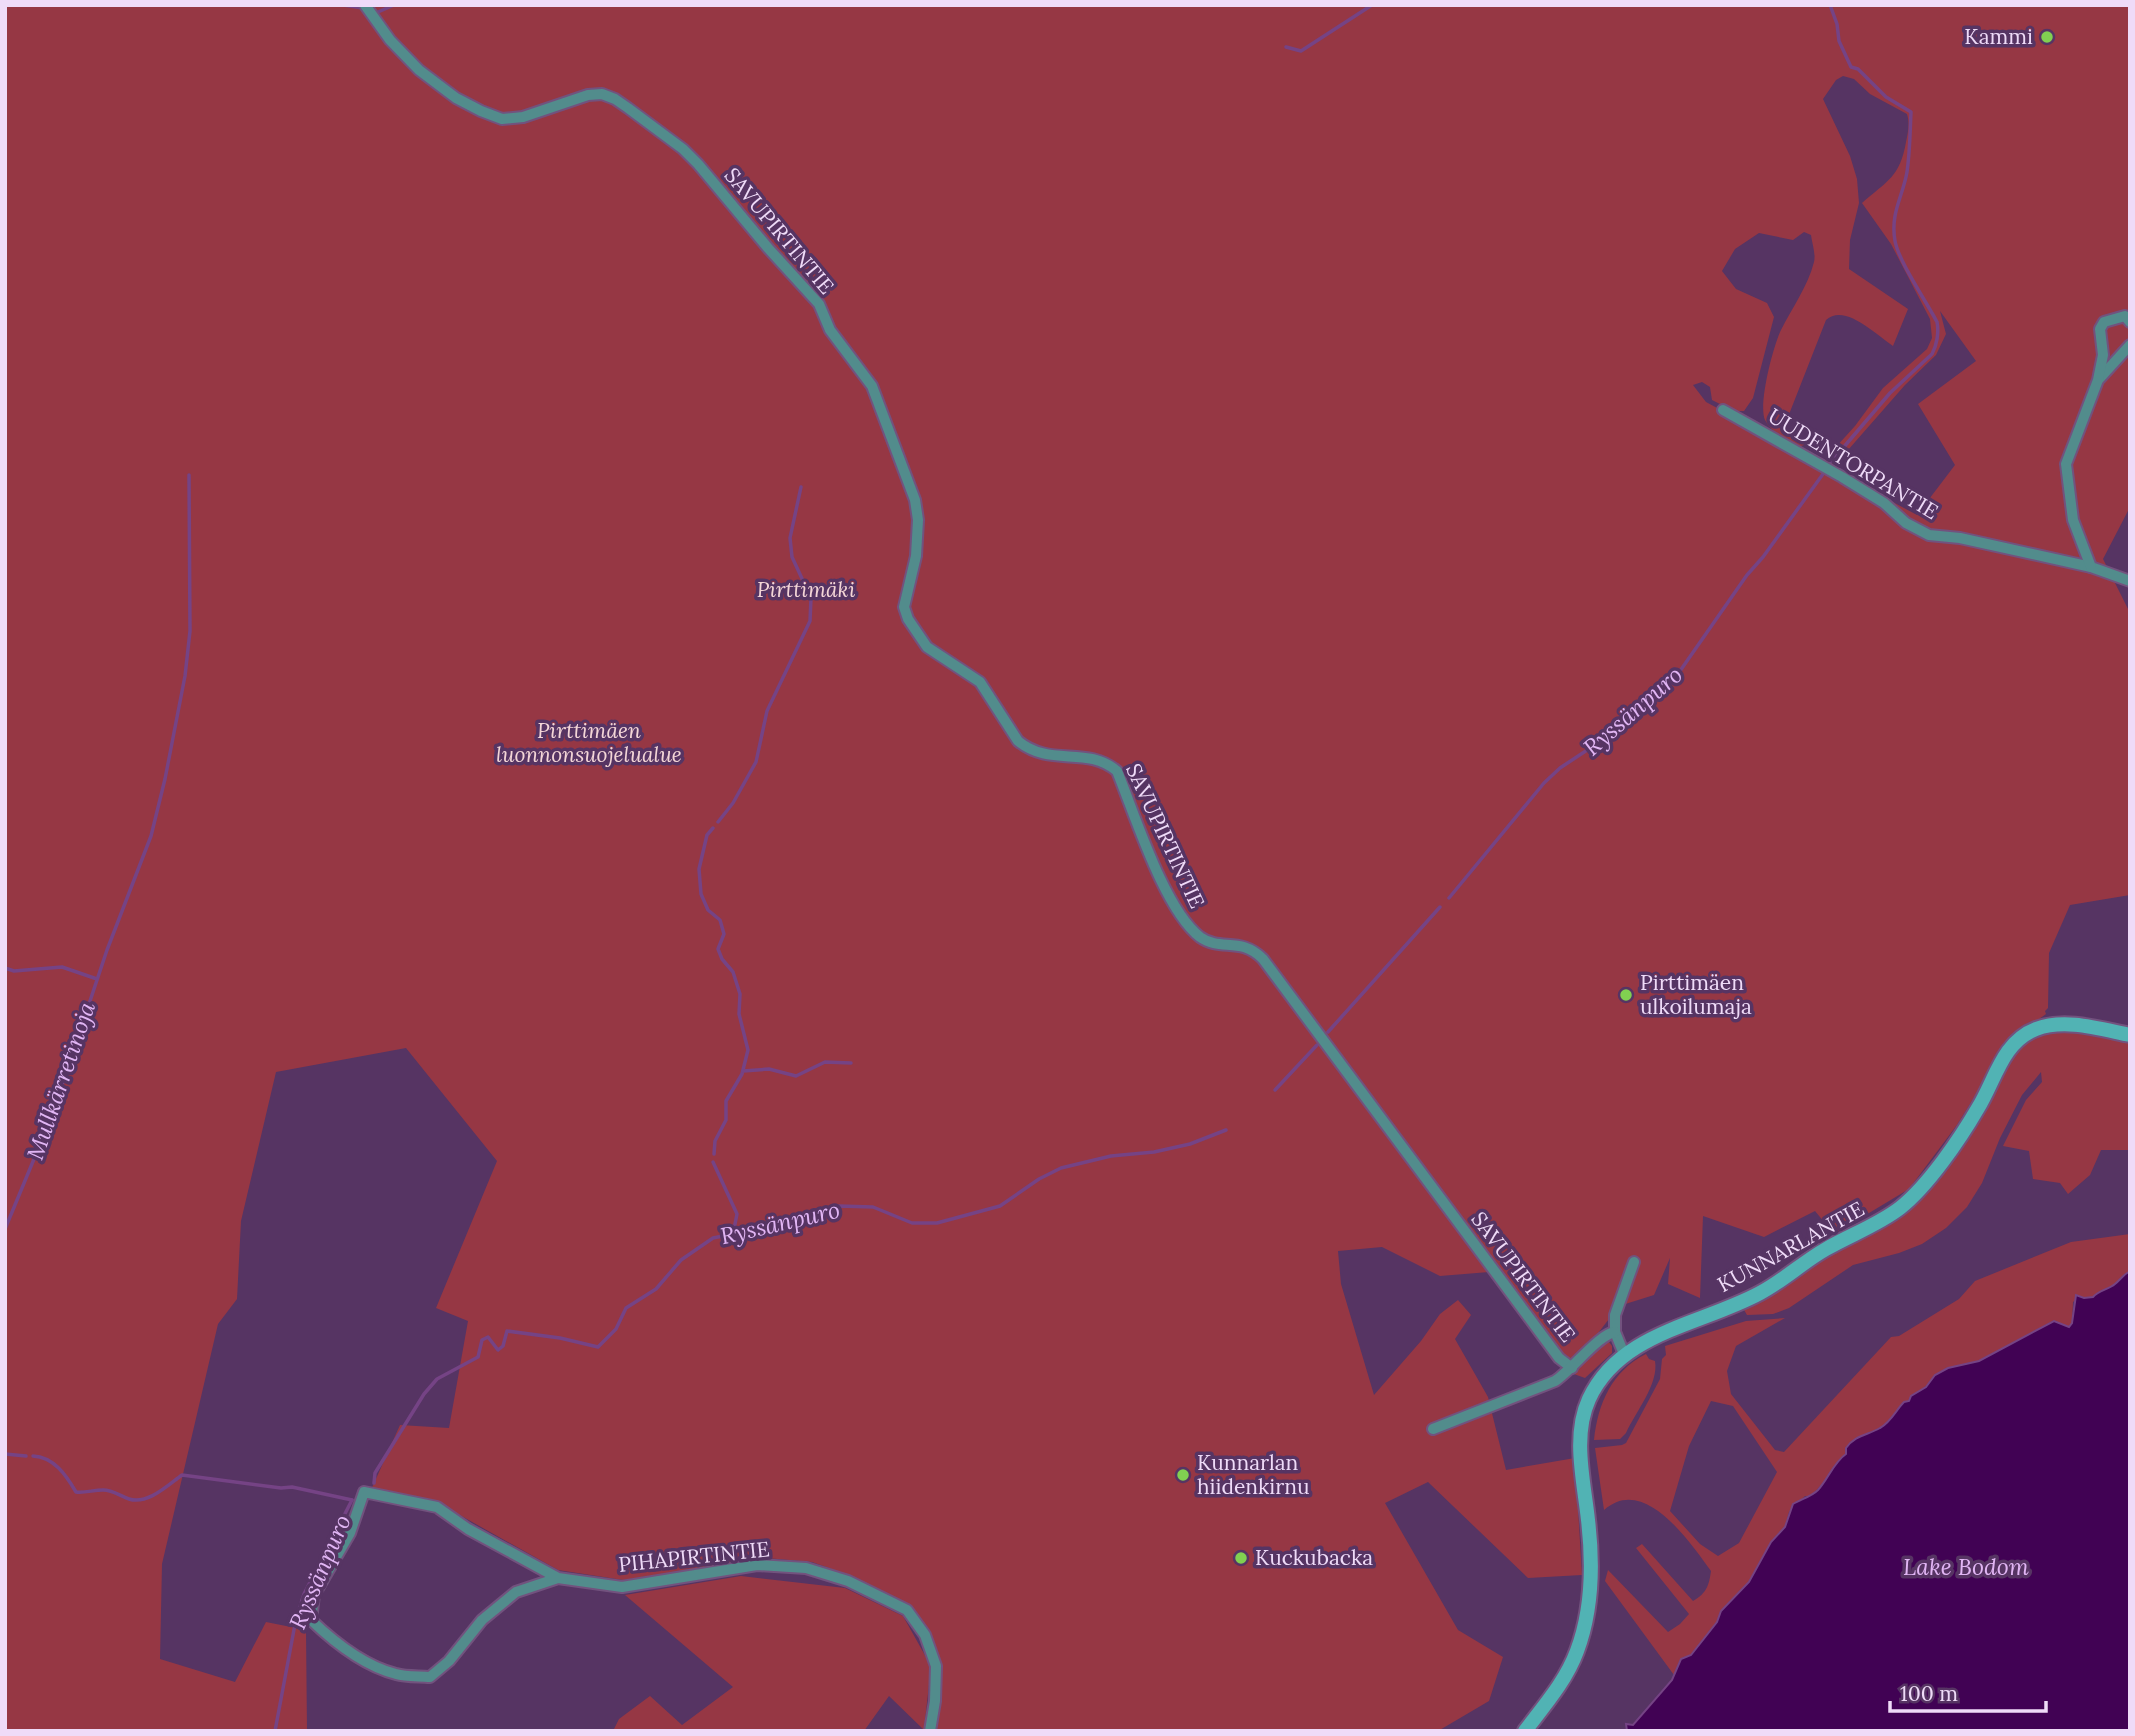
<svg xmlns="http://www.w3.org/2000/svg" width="2135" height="1736" viewBox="0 0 2135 1736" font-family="Lora,serif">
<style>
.green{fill:#963744;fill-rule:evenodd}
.water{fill:#410254;stroke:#754385;stroke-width:2}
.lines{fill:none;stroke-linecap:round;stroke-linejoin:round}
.stream{stroke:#754385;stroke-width:3.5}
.minor-casing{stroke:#72527e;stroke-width:14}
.secondary-casing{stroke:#72527e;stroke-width:18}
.minor{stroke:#528c8c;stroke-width:10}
.secondary{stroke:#51b3b4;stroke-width:14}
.poi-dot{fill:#81d051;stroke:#563463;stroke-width:2.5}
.labels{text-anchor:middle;stroke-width:7;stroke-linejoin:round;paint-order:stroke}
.poi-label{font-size:21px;fill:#efdbf8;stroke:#563463;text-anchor:start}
.street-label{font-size:21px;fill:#efdbf8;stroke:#563463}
.park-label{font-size:21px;font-style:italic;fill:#f4d6d7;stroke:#563463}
.water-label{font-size:23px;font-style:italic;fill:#e1b5f4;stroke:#563463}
</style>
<rect width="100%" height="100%" fill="#563463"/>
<g class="green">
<path d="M5,5H2130V507L2103,559L2130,613V895L2070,905L2049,953L2048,1008L2045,1011L2046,1014L2009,1041L1957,1125L1909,1189L1834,1234L1815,1211L1764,1237L1703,1216L1700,1298L1668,1284L1670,1258L1654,1295L1619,1306L1568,1372L1489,1272L1440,1276L1382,1247L1338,1251L1341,1284L1374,1395L1421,1341L1440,1314L1458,1300L1471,1315L1455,1339L1488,1397L1506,1470L1575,1458L1582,1575L1528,1578L1428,1482L1385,1503L1458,1630L1503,1657L1489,1701L1438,1731H935L941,1667L912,1611L857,1578L812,1562L766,1558L623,1580L558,1570L440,1504L371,1490L400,1425L449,1428L468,1321L436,1308L497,1161L406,1048L276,1072L241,1221L237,1299L218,1324L162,1564L160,1659L235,1682L266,1622L306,1630L307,1731H5ZM1843,76L1854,79L1870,94L1907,114C1910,124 1908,132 1906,142C1900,177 1887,181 1862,203L1891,244L1930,319L1932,338L1927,349L1883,388L1855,426L1826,458L1825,462L1834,466L1905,385L1936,355L1946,334L1940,311L1976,361L1918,404L1955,465L1917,515L1706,402L1693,385L1702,382L1710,387L1712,400L1734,411H1744L1753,398L1774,317L1767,303L1736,289L1722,271L1735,249L1759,233L1793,240L1804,232L1811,235C1812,243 1816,254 1814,262C1808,286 1792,308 1781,330C1773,346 1758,405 1765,420C1771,432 1787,441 1798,447L1804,445L1803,442L1788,430L1786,422L1826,320C1845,303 1876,335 1893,346L1908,309L1849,269L1850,240L1859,203L1857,179L1850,156L1823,99L1836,80Z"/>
<path d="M2088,1031L2130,1039V1150H2101L2090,1175L2068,1194L2060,1183L2033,1179L2029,1151L2003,1146L2026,1100L2042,1082L2041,1072L2022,1095L2000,1138L1982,1183L1967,1207L1946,1228L1922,1244L1899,1253L1853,1265L1789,1308L1773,1314L1747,1315L1743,1308L1818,1257L1896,1216L2007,1059C2039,1026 2045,1032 2088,1031Z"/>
<path d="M2130,1234V1271C2123,1275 2121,1279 2115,1284C2108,1290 2099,1290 2093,1297L2083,1298L2080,1296L2073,1302L2072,1323L2069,1327L2053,1321L1979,1361L1948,1368L1899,1408L1883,1427L1846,1450V1454L1824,1482L1811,1496H1805L1789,1512L1785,1527L1771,1542L1749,1582L1721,1611L1718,1622L1691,1655L1681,1659L1674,1675L1605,1581L1608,1570L1668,1632L1680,1624L1689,1614L1636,1548L1642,1544L1693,1601C1707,1593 1709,1585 1711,1571C1689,1541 1644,1474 1604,1510L1595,1448L1622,1445L1626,1443L1660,1379L1662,1359L1666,1355L1665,1346L1746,1321L1785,1318L1736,1346L1727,1371L1731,1394L1775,1450L1784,1452L1891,1337L1899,1336L1959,1299L1975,1281L2071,1242ZM1711,1401L1733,1406L1777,1472L1739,1543L1718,1556L1700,1544L1670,1511L1689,1446Z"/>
<polygon points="1609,1342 1612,1346 1612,1353 1585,1378 1571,1373 1602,1344"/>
<path d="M1646,1354L1649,1359L1655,1361C1659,1384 1636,1411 1626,1433L1620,1439L1594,1440C1598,1403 1612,1371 1646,1354Z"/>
<polygon points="741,1576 845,1588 903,1616 931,1666 924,1730 889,1696 864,1731 613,1731 619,1719 650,1696 682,1725 733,1687 625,1595"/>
</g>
<path class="water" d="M2130,1271V1731H1627L1626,1724L1633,1725L1672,1680L1681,1659L1691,1655L1717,1622L1721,1611L1749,1582L1771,1542L1785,1527L1793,1504C1801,1499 1811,1497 1818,1490C1828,1479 1834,1462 1846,1454V1448C1855,1435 1868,1435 1880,1428C1891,1422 1896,1410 1904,1402L1909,1401L1911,1396L1926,1387L1935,1375L1948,1368L1979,1361L2054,1321L2069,1327L2072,1323L2076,1295L2084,1298L2093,1297C2099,1290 2108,1290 2115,1284C2121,1279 2123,1275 2130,1271Z"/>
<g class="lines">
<g class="stream">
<polyline points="343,5 363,8"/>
<path d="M1830,5L1837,24L1839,41L1851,67L1858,69L1886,97L1911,112C1910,132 1910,152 1907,172C1903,196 1890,213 1895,241C1899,262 1926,301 1937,322C1939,332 1937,345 1932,354L1890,393L1831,462"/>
<polyline points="378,12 394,5"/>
<polyline points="1286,47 1301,51 1372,5"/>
<polyline points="718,822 733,803 756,762 767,711 810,621 811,598 792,557 790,538 801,487"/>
<polyline points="713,828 707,835 699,869 701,894 708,910 720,920 724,934 718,949 722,959 733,972 740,994 739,1014 748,1050 742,1074 726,1101 726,1120 715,1141 714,1154"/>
<polyline points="1449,898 1544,783 1560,768 1619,729 1673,681 1747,575 1763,557 1823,474"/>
<polyline points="5,968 14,971 62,967 97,979"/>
<polyline points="1328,1032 1440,907"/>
<polyline points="743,1071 769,1069 796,1076 825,1062 851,1063"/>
<polyline points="1275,1090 1317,1045"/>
<polyline points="713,1162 737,1214 733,1234"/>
<polyline points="5,1229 51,1118 107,950 151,836 165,779 185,676 190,631 189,475"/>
<polyline points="5,1454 26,1456"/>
<path d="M33,1456C54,1457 66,1475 76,1492C86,1493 93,1490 103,1490C113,1490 120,1496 129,1499C148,1505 168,1485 182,1475L281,1488L292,1487L352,1500"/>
<polyline points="374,1483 375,1473 424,1394 437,1379 478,1357 482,1340 488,1337 498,1350 503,1346 507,1331 560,1338 598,1347 616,1329 626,1308 656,1289 681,1260 713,1238 748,1231 758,1225 777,1224 792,1217 824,1214 839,1206 873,1207 912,1223 937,1223 1000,1206 1039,1179 1061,1168 1111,1156 1154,1152 1190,1144 1226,1130"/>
<polyline points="275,1731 296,1619 304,1594 352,1500"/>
</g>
<g class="minor-casing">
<g id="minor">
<path d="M365,5L390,40L419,70L456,98L481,111L502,119L523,117L588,95L602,94L615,99L628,108L683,149L698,164L768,248L819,304L830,330L872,386L915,500L918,520L916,556L904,607L908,619L927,647L980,682L1018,741C1051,768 1086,745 1117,771C1135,815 1164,909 1200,937C1221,952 1240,936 1263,959L1559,1358L1572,1368"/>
<polyline points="2100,378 2130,345"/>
<polyline points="1723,410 1842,477 1884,503 1906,523 1929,535 1960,538 2091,567 2130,581"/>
<polyline points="2091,567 2073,520 2066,464 2098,380 2103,355 2100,329 2104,322 2125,316 2130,322"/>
<polyline points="1624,1354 1615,1332 1615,1315 1634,1262"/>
<path d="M1433,1429L1555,1381C1572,1370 1599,1334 1615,1332"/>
<path d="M558,1578L516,1592L482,1620L449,1661L430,1677C419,1676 406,1677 396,1674C364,1666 334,1642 311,1620L314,1595L350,1533L364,1492L437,1507L468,1529L558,1578L622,1587L757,1565L806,1568L848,1581L907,1610L925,1635L936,1666L935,1701L930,1731"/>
</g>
</g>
<g class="secondary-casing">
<path id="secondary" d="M1525,1731C1544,1706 1566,1681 1577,1651C1592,1611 1593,1562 1588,1520C1584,1482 1572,1436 1589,1399C1620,1332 1701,1325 1760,1293C1783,1281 1803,1262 1826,1249C1850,1235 1878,1225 1900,1208C1928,1186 1960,1139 1978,1108C1995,1081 2002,1042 2036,1029C2065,1018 2100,1029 2130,1035"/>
</g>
<use href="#minor" class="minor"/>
<use href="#secondary" class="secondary"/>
</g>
<g class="poi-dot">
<circle cx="2047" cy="37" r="7"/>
<circle cx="1626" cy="995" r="7"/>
<circle cx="1183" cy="1475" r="7"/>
<circle cx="1241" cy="1558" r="7"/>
</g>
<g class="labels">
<g class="poi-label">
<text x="2033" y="44" text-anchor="end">Kammi</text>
<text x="1640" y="990">Pirttimäen<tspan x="1640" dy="24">ulkoilumaja</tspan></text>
<text x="1197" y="1470">Kunnarlan<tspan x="1197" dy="24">hiidenkirnu</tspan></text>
<text x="1255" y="1565">Kuckubacka</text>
</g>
<g class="street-label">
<text transform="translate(779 231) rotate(50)" y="7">SAVUPIRTINTIE</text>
<text transform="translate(1853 464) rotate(31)" y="7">UUDENTORPANTIE</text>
<text transform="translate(1165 836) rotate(65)" y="7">SAVUPIRTINTIE</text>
<text transform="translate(1791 1247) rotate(-29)" y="7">KUNNARLANTIE</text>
<text transform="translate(1523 1277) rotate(53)" y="7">SAVUPIRTINTIE</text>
<text transform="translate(694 1557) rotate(-6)" y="7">PIHAPIRTINTIE</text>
</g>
<g class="park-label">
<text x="806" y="597">Pirttimäki</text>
<text x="589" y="738">Pirttimäen<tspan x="589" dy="24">luonnonsuojelualue</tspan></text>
</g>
<g class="water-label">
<text transform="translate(1633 711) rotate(-41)" y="8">Ryssänpuro</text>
<text transform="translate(61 1081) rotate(-71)" y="8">Mullkärretinoja</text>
<text transform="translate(780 1223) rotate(-13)" y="8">Ryssänpuro</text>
<text x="1966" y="1575">Lake Bodom</text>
<text transform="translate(320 1572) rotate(-67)" y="8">Ryssänpuro</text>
</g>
</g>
<rect width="2135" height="1736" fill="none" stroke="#efdbf8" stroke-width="14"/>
<path d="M1890 1701v10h156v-10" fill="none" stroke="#efdbf8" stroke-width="3.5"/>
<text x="1900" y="1701" font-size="21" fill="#efdbf8" stroke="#563463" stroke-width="5" paint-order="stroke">100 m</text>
</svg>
